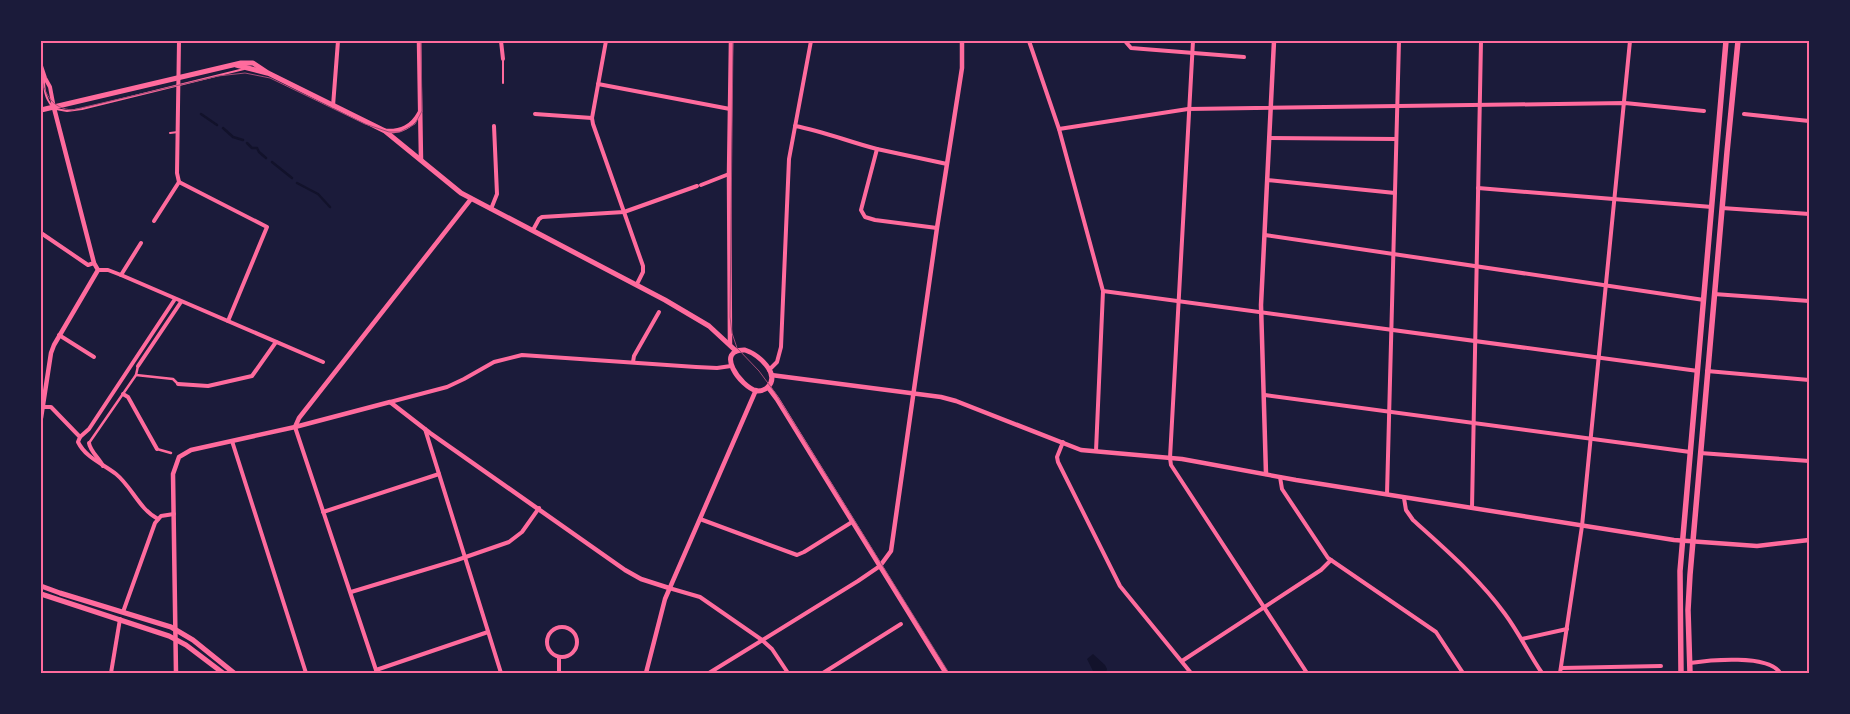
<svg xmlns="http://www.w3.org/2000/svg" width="1850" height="714" viewBox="0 0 1850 714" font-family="Jost,sans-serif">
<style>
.water{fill:#12122b}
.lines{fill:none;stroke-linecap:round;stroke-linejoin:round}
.stream{stroke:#12122b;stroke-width:2.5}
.service{stroke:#ff6b9d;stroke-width:2}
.pedestrian{stroke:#ff6b9d;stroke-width:2.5}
.minor{stroke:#ff6b9d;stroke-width:4}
.tertiary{stroke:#ff6b9d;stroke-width:4.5}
.secondary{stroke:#ff6b9d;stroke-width:5}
.primary{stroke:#ff6b9d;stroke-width:5.5}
.tram{stroke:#a44b75;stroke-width:1}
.neatline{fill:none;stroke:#ff6b9d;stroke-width:2}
</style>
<rect width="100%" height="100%" fill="#1b1b3a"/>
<polygon class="water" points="1093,654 1105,665 1107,669 1106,673 1094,673 1087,659"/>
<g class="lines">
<g class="stream">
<polyline points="201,114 217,125"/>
<polyline points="223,128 233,137 243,140"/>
<polyline points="247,143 252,148 257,148 259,152 266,158"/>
<polyline points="272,162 292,178"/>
<polyline points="297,183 318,194 330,207"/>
</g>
<g class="service">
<path d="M44,78C44,89 45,98 52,106"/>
<polyline points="503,83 503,59"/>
<polyline points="56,109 67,111 82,109 244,69"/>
<polyline points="170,133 178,132"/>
</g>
<g class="pedestrian">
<polyline points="136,375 173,379 178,384"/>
<polyline points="89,443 136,375 138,366"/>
<polyline points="157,449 171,453"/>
</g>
<g class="minor">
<polyline points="179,41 177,173 179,182"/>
<polyline points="501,41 503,59"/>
<polyline points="606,41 592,118 593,124 643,266 643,272 637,284"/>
<polyline points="1029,41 1059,129 1103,291 1096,451"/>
<polyline points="1125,41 1131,48 1244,57"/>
<polyline points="1193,41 1170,458 1171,465 1307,673"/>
<polyline points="41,66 45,78 50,87 54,108"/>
<polyline points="598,84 730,109"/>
<polyline points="333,106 338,41"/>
<polyline points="535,114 592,118"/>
<polyline points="1744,114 1809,121"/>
<path d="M795,126C823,131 849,142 877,149"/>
<polyline points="1059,129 1188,109 1625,103 1704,111"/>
<polyline points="1269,138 1396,139"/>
<polyline points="1267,180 1395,193"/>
<polyline points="179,182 267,227 228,321"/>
<polyline points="701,185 729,174"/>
<polyline points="1478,188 1712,207"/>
<polyline points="1722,208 1809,214"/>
<polyline points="491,209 497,194 494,126"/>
<polyline points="154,221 179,182"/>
<polyline points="937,228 875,220 865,217 861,210 877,149 947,164"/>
<polyline points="533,230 539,219 542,217 624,212 697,186"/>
<polyline points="41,233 88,265 94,263"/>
<polyline points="1265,235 1704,300"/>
<polyline points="98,270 108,270 121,275 323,362"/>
<polyline points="121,275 141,243"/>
<polyline points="1103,291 1698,371"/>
<polyline points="1714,294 1809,301"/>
<polyline points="59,335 94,357"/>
<polyline points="633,362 634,356 659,312"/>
<polyline points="138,366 181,302"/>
<polyline points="769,370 777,362 781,347 789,159 811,41"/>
<polyline points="1707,371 1809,380"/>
<polyline points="178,384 208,386 252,376 276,342"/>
<polyline points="123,394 128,397 157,449"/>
<polyline points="1265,395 1690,452"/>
<polyline points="390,402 447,387 464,379 494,362 522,355 696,367 717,368 731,366"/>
<path d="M43,407H51L80,437L78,442C86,458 102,463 116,474C132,487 139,509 158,519"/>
<polyline points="295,427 377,673"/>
<polyline points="425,429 501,673"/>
<polyline points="80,437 89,429 175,299"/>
<polyline points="232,441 306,673"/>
<polyline points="1063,442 1057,457 1058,462 1120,586 1191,673"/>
<path d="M89,443C90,451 99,458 103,466"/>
<polyline points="1700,453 1809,461"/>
<polyline points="1280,477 1282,489 1328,558 1436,632 1463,673"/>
<polyline points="1387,494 1399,41"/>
<path d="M1404,498L1406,510L1413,520C1445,549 1479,578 1505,614C1519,633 1529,654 1542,673"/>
<polyline points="1472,508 1481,41"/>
<polyline points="323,512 439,474"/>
<polyline points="700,519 797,555 804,552 852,522"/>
<polyline points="669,588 700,597 762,640 772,649 788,673"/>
<polyline points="351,592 457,560 509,542 522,532 539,508"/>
<polyline points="123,612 155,523 161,516 174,514"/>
<circle cx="562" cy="642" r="15"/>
<polyline points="1522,639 1567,629"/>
<polyline points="559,657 559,673"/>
<polyline points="1182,661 1321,570 1331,560"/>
<path d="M1690,663C1709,660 1769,654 1780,673"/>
<polyline points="1561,668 1661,666"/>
<polyline points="376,670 488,632"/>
<polyline points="111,673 120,619"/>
<polyline points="709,673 858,581 880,566"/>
<polyline points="823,673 901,624"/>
<polyline points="1560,673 1582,526 1630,41"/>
</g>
<g class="tertiary">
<polyline points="419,41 421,160"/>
<path d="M385,131C401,132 412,127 420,112"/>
<polyline points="730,344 729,174 731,41"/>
<polyline points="771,375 941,397 956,401 1081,450 1182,459 1296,480 1674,540 1757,546 1809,540"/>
<polyline points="41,418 51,353 54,345 98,270 94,263 54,108"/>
<polyline points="295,427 299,418 471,199"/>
<polyline points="1266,474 1261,305 1274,41"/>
<polyline points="880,566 891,551 937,228 962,68 962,41"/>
<polyline points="176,673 173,474 179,457 191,450 295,427 390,402 430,433 625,570 641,579 669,588"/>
<polyline points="646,673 665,599 756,390"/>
</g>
<g class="secondary">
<polyline points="236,65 267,73"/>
<polyline points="41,110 241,63 253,63 268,73 385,131 461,193 665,300 709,326 736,351"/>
<path d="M745,350C757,354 781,373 768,387C765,390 761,391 757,391C740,387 714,349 745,350Z"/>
<polyline points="768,387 777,399 946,673"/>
<polyline points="41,586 60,593 171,627 193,640 234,673"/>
<polyline points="41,594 169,636 186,645 223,673"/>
</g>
<g class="primary">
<polyline points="1681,673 1680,571 1726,41"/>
<polyline points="1690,673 1688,610 1690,575 1727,152 1738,41"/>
</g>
<g class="tram">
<polyline points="733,41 730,317 732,333 737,348 759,371 776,394 949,673"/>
<path d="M41,78C46,96 52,108 72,110L218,76L245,73L270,78L365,124L389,132H400L415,124L422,111L421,41"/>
</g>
</g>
<rect width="1850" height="714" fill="none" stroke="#1b1b3a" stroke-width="85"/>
<rect x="42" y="42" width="1766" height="630" class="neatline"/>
</svg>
